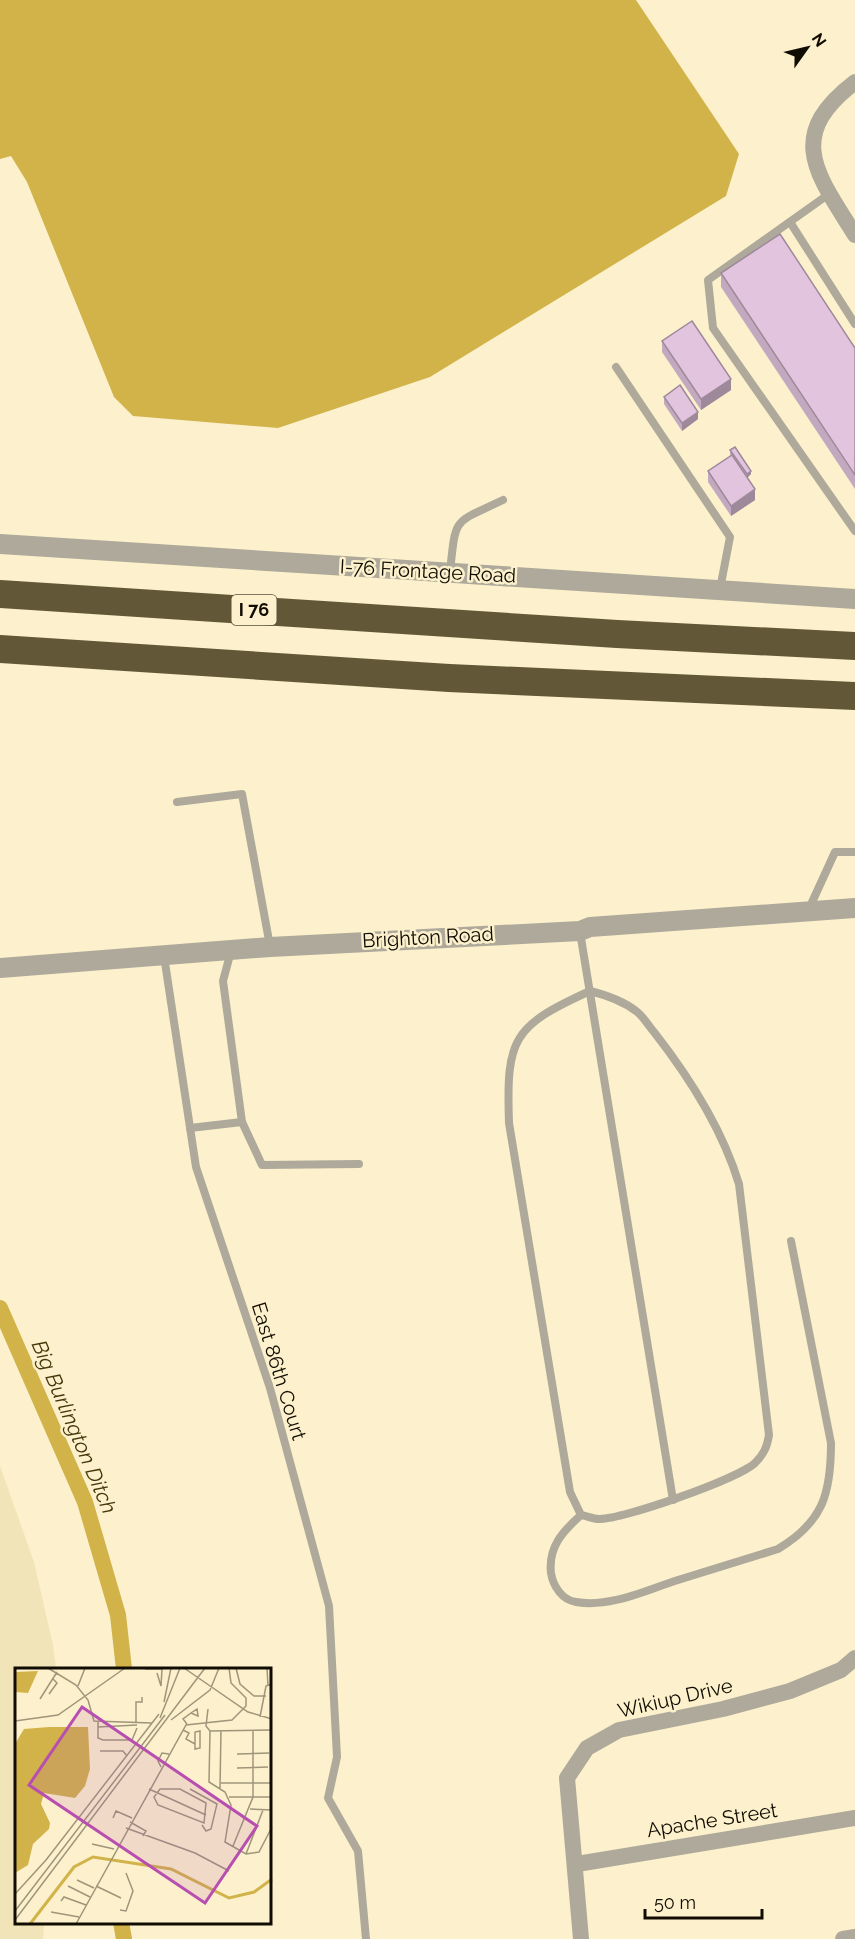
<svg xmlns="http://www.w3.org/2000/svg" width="855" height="1939" viewBox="0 0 855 1939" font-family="Raleway,sans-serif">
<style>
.built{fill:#f0e4b8}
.water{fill:#d1b34a}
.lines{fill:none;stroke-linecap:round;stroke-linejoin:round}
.canal{stroke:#d1b34a;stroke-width:16}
.service{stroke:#aea99a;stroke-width:8}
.minor{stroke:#aea99a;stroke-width:16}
.tertiary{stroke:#aea99a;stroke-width:20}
.motorway{stroke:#625838;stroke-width:28}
.wall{fill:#c2a9bf}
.shaded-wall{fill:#9e899b}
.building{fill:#e2c4de;stroke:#9e899b;stroke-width:1.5}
.labels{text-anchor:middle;stroke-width:5;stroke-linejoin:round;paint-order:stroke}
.shield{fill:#fcf1cc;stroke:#57513f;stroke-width:1.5}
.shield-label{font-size:18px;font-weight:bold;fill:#100c02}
.street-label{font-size:20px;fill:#100c02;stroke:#fcf1cc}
.water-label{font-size:21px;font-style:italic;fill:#45380b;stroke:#fcf1cc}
.inset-river{fill:none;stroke:#d1b34a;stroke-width:3}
.inset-road{fill:none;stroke:#9e957b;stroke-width:1.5}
.view{fill:#b74eb0;fill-opacity:0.15;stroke:#b74eb0;stroke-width:3}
.inset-edge{fill:none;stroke:#100c02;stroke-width:3}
</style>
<rect width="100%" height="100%" fill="#fcf1cc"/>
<polygon class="built" points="0,1466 34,1562 53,1645 56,1669 16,1669 16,1922 44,1923 43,1939 0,1939"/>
<polygon class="water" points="0,0 636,0 739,154 726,196 430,377 278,428 133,416 114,397 27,182 11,156 0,159"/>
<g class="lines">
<g class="canal">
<polyline points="0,1308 85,1502 118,1615 124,1669"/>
<polyline points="121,1922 124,1939"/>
</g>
<g class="service">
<polyline points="829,194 708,280 713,328 855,531"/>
<polyline points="790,222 855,324"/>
<polyline points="616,367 730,537 720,589"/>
<path d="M450,572C456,515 453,524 503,500"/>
<polyline points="177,802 242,794 270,946"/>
<polyline points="808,911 835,852 855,852"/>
<polyline points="580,932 673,1500"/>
<polyline points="164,956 196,1167 270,1388 329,1606 337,1757 328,1798 358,1851 366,1939"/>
<path d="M590,991C606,995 623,1001 636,1011C643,1016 648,1025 654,1032C690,1078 722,1128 739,1184L769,1435C767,1447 764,1454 755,1463C738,1479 621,1520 599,1519C593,1519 587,1516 581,1515L570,1492L509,1123C506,1038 513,1026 590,991Z"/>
<polyline points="242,1122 262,1165 359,1164"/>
<polyline points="190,1128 242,1122 223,981 231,951"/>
<path d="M581,1515C563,1531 548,1547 551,1573C553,1586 562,1600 576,1602C610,1608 646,1590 678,1580C711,1570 745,1559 778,1549C823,1522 831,1494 831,1443L791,1241"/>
</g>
<g class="minor">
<path d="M855,82C784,136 817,174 855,235"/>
<polyline points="577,1864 855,1818"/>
<polyline points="581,1939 567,1778 587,1748 619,1730 723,1709 790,1691 841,1670 855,1658"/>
<polyline points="843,1939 855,1937"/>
</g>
<g class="tertiary">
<path d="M0,544C285,564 570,578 855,599"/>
<polyline points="0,968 270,947 580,931 590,927 855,908"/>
</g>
<g class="motorway">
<polyline points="0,594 617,634 855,646"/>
<polyline points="0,649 449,678 855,696"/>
</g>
</g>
<g class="wall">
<polygon points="721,273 855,348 855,489 721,287"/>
<polygon points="662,341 731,390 701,410 662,352"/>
<polygon points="664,397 698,419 682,431 664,404"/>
<polygon points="730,450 751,474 747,478 755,500 731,516 708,482 708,471 731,456 730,454"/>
</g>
<g class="shaded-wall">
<polygon points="731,379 731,390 701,410 701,399"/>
<polygon points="698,412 698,419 682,431 682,423"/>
<polygon points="751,471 751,474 747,478 747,474"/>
<polygon points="755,489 755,500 731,516 731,506"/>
</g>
<g class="building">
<polygon points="780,234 855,348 855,475 721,273"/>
<polygon points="692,321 731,379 701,399 662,341"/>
<polygon points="680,385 698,412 682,423 664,397"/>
<polygon points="735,447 751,471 747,474 730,450"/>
<polygon points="732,455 755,489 731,506 708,471"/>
</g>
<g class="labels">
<rect class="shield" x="231.5" y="595" width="45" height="30" rx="4.5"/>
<g class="shield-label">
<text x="254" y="616">I 76</text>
</g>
<g class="street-label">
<text transform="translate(428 571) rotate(3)" y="7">I-76 Frontage Road</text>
<text transform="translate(428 937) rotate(-3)" y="7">Brighton Road</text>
<text transform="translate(279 1371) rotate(73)" y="7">East 86th Court</text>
<text transform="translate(675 1698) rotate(-13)" y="7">Wikiup Drive</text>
<text transform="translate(712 1820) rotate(-9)" y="7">Apache Street</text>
</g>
<g class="water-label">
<text transform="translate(74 1427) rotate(67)" y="7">Big Burlington Ditch</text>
</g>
</g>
<g transform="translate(15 1668)">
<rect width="256" height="256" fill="#fcf1cc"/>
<path d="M23,3L13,25L0,24V4ZM34,59H73L75,101L70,118L60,130L29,125L26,136L35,155L34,161L18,176L13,197L0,205V76L9,61Z" fill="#d1b34a"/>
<path class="inset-river" d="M15,256L59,199L78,189L156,201L214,230L239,224L257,211"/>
<path class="inset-road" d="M33,0L61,17L73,32L79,53L137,55M169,0L233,44L257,51M221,0L225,16L239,28H251M252,0L253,18M130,1H147L146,18L142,5M63,18L70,0M34,26L42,15L38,11M25,31L42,4M149,34L156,0M193,41L191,58L195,63M245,49L251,18L257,16M145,50L165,0M156,52L195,22L204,0M0,53L43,47L110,0M83,54V70L88,72H117L122,60M121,55V34H127V29M172,56L168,51L176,45L182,41L183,48L176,45M83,59L122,57M168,62L174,65L171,71L180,76V81L185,80V63L180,64V76M195,63L194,114L210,124L216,137L210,174L231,186L244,184L257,159M195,63L257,62M85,83H108L112,88M222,86L254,85M146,99L143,93L147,85L154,86M222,100L253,99M206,115H257M205,120L206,62M134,121L191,147M145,121H165L191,135L189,155L143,137L139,129ZM175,121L202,136L196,161L191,163L187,157M214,129H257M235,141L257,142M98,150L101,143L117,150M115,154L131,163L128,168M111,160L180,185L214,203M77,176L99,181M218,178L238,129V62M231,186L248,142M62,212L79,220M53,218L75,229M81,218L106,230M0,226L31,192L144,46M46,233L49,229L71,237M105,242L111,243L118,223L111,205M0,243L150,47M36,244L64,249M0,252L190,0M61,256L171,57L217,52L231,38V30L216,15L214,0"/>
<path class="view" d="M67,39L242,158L190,235L14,117Z"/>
<rect width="256" height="256" class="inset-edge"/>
</g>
<g transform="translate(807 48) rotate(56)" stroke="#fcf1cc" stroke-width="4.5" paint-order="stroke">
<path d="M0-4.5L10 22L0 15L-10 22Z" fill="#100c02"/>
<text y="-9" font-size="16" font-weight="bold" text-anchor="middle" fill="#100c02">N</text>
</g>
<path d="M645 1909v9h117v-9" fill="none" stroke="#100c02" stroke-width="3"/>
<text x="654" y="1909" font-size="18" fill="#100c02" stroke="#fcf1cc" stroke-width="4.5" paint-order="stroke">50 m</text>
</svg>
